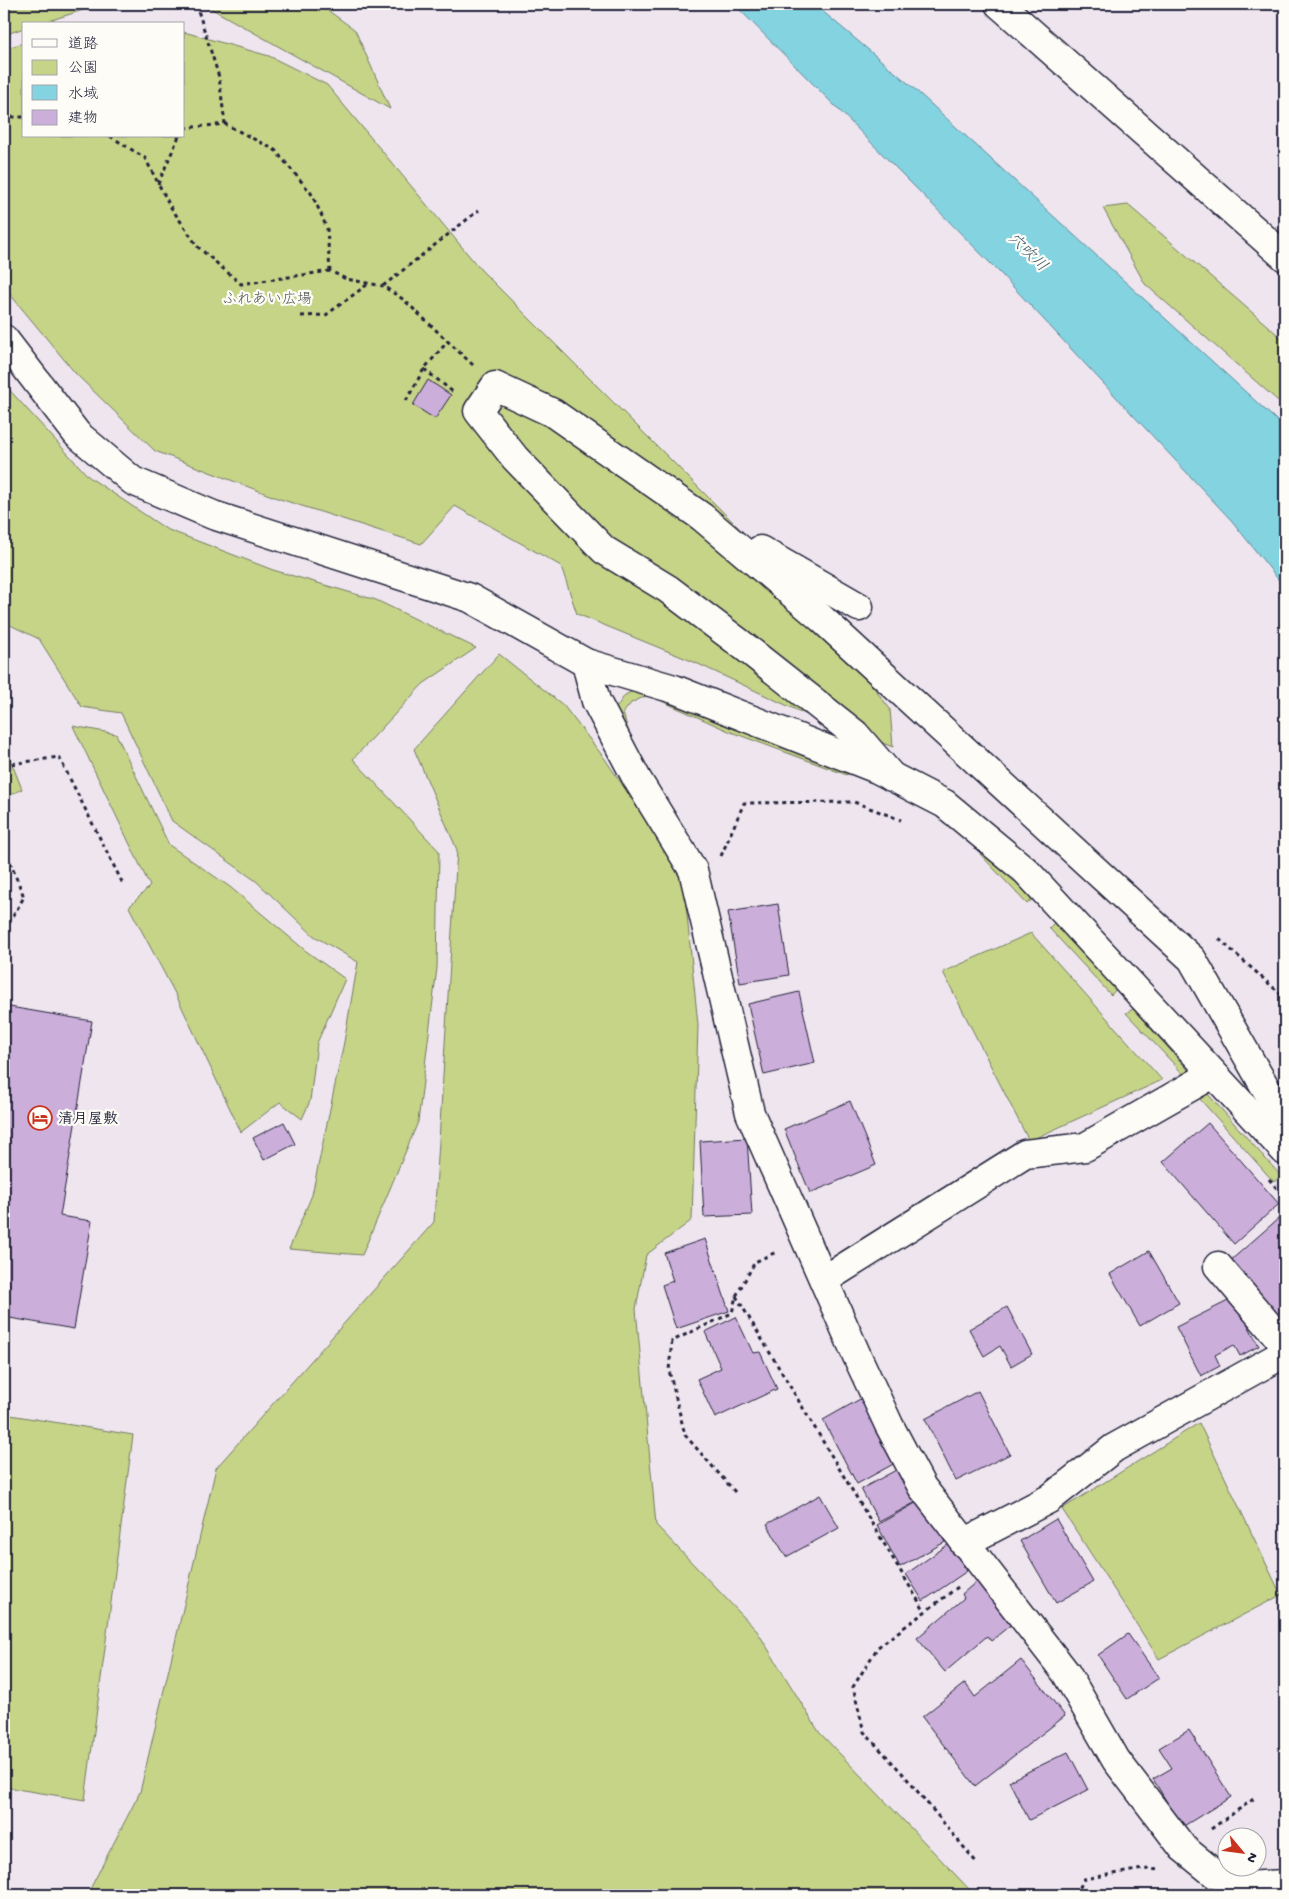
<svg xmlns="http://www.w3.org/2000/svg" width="1289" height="1899" viewBox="0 0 1289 1899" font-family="'Gochi Hand','Klee One',sans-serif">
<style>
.green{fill:#c6d488;stroke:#747b62}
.water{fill:#84d3e0;stroke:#5d8c9e}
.building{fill:#cbaeda;stroke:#22223b}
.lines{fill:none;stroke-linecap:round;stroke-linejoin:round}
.minor-casing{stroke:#22223b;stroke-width:31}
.path{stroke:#22223b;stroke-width:3;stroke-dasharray:4 4;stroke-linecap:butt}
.minor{stroke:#fdfcf7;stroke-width:28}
.labels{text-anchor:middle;stroke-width:4.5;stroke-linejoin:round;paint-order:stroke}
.park-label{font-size:15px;fill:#535752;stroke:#fdfcf7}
.poi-label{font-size:15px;font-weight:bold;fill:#22223b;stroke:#fdfcf7;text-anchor:start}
.water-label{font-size:16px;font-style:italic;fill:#3f576d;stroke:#fdfcf7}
</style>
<rect width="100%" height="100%" fill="#eee5ee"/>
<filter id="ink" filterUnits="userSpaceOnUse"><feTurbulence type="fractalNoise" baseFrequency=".02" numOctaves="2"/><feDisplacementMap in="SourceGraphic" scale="10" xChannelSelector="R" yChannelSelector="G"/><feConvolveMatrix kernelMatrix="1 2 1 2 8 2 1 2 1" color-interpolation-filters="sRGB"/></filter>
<g filter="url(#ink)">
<g class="green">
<polygon points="4,4 123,4 86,9 39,24 24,24 24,28 4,35"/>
<polygon points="203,4 319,4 355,30 390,109"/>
<polygon points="184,32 269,56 327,85 481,270 797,586 890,709 893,747 805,714 694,662 577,614 561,566 455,506 421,544 280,499 155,451 76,374 4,287 4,49 24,43 24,136 184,136"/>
<polygon points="1128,205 1285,341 1285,407 1145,284 1103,208"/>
<polygon points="4,384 89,477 166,529 273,570 376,600 476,648 423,684 353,759 439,851 437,968 418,1122 362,1255 289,1249 312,1195 344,1042 358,962 314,936 256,881 172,821 121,713 82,707 39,639 4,622"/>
<polygon points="499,654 563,705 605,759 683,875 698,1025 692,1220 646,1255 636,1309 656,1525 757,1631 819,1732 969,1889 970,1895 87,1895 140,1792 216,1468 434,1222 457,850 414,749"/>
<polygon points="643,686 852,768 847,775 731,732 648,695 631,703 623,713 628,730 621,733 614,711 625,695"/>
<polygon points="73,726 116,734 169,845 230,887 306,951 345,979 317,1043 310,1101 302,1119 280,1102 241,1132 178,999 129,907 150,886"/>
<polygon points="4,744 22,789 4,798"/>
<polygon points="985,849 1033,899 1027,904 980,854"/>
<polygon points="1055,922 1117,988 1111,995 1049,928"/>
<polygon points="1031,933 1162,1080 1029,1141 943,972"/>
<polygon points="1133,1009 1191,1073 1186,1077 1126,1013"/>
<polygon points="1206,1092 1281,1176 1274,1182 1199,1098"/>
<polygon points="4,1414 133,1435 85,1800 4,1787"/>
<polygon points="1199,1423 1281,1595 1159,1659 1062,1509"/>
</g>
<polygon class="water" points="734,4 814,4 909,84 1285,428 1285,588 1232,521 1001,274"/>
<g class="building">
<polygon points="428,380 451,395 435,419 413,405"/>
<polygon points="778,904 789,975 740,983 728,912"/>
<polygon points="799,992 815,1063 764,1075 748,1004"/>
<polygon points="4,1006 92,1021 60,1216 92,1221 74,1329 4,1317"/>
<polygon points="850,1101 876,1165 810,1193 784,1129"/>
<polygon points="284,1122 295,1144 264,1160 253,1138"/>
<polygon points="1208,1123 1279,1204 1234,1244 1163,1162"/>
<polygon points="747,1138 752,1215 704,1217 700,1141"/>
<polygon points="1279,1218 1285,1224 1285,1323 1230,1261"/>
<polygon points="705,1239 729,1311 676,1329 662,1285 673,1281 664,1253"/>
<polygon points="1149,1251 1179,1303 1140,1326 1110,1274"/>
<polygon points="1234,1298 1259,1346 1240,1356 1234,1345 1215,1355 1220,1366 1201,1376 1176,1327"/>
<polygon points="1007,1307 1032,1354 1011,1366 1000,1346 984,1356 969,1329"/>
<polygon points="736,1317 753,1353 760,1352 777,1389 715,1418 697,1379 721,1368 705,1332"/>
<polygon points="978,1391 1010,1454 956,1481 925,1419"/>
<polygon points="862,1398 897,1462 857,1484 823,1420"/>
<polygon points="898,1469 916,1502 879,1522 861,1489"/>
<polygon points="820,1495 839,1528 786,1557 767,1524"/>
<polygon points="921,1500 945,1542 900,1567 877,1525"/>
<polygon points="1056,1519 1093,1582 1056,1603 1020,1541"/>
<polygon points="949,1544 967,1571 923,1601 906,1574"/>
<polygon points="984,1575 1020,1617 991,1641 987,1636 945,1672 917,1638 964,1598 962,1594"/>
<polygon points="1128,1634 1159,1678 1127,1699 1098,1655"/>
<polygon points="1021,1660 1065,1716 975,1786 922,1717 965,1683 975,1697"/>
<polygon points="1189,1730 1231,1797 1182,1827 1153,1779 1172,1768 1159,1748"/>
<polygon points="1068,1752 1088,1790 1029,1820 1009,1781"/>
</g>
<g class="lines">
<g class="minor-casing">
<g id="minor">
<polyline points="999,4 1285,257"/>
<polyline points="4,339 77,434 133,481 213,515 470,598 586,663 674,689 877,769 945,804 1026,871 1285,1151"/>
<polyline points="760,550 859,607"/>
<polyline points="586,663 596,701 637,779 693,870 750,1113 857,1356 889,1425 922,1487 1066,1673 1116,1760 1183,1848 1215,1874 1242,1886 1285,1884"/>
<polyline points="892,777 855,734 741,644 668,589 604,550 515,458 478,411 495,386 553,413 702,517 821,618 1192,959 1276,1106 1285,1126"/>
<polyline points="1218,1266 1285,1345"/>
<polyline points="824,1280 1025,1154 1085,1147 1213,1074"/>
<polyline points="964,1543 1049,1499 1114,1448 1285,1353"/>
</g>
</g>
<g class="path">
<polyline points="196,4 219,77 225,124"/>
<polyline points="4,120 12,117 24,117"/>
<polyline points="184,128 225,124 275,150 311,193 321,214 327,229 330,271 346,279 383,286"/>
<polyline points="110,136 145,158 170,206 198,247 241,284 330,271"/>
<polyline points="158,184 179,136"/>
<polyline points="301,316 326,315 368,284"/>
<polyline points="473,365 404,300 383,286 479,210"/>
<polyline points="424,369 453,392"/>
<polyline points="406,401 424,369 448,341"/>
<polyline points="4,765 59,757 123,884"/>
<polyline points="4,795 10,811 4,813"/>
<polyline points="4,847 24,897 4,932"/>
<polyline points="721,856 744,803 854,802 901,820"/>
<polyline points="1219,939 1285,998"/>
<polyline points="1269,1179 1285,1198"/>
<polyline points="736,1296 925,1612"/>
<polyline points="735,1492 685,1435 669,1370 672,1341 732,1313 736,1296 755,1262 776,1252"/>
<polyline points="958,1587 878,1647 853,1687 864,1732 903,1774 977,1863"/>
<polyline points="1211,1829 1255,1798"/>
<polyline points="1076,1895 1084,1879 1143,1869 1160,1870"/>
</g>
<use href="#minor" class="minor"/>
</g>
</g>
<defs>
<g id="hotel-ring" transform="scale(1.25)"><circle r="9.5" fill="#fdfcf7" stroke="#c8321e" stroke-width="1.5"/><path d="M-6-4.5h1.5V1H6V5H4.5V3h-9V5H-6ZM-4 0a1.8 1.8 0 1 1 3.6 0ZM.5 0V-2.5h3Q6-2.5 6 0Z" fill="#c8321e"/></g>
</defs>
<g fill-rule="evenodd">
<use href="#hotel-ring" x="40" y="1118"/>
</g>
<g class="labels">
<g class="park-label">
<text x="267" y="303">ふれあい広場</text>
</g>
<g class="poi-label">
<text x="58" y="1123">清月屋敷</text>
</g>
<g class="water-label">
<text transform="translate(1029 251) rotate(44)" y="6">穴吹川</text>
</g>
</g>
<rect width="1289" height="1899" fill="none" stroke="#fdfcf7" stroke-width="20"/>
<rect x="10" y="10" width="1269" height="1879" fill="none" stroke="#22223b" stroke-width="2" filter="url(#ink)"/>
<rect x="22" y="22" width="162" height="115" fill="#fdfcf7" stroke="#a5a5ac"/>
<rect x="32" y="39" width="25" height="8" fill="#fdfcf7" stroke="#a5a5ac"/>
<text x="68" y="48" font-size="15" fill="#22223b">道路</text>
<rect x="32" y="60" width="25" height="15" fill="#c6d488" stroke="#a5a5ac"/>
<text x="68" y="72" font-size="15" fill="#22223b">公園</text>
<rect x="32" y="85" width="25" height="15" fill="#84d3e0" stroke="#a5a5ac"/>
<text x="68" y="98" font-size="15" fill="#22223b">水域</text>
<rect x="32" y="110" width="25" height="15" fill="#cbaeda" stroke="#a5a5ac"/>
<text x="68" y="122" font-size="15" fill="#22223b">建物</text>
<g transform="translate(1242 1852) rotate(119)"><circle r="24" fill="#fdfcf7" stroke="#a5a5ac"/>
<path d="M0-4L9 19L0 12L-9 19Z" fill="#c8321e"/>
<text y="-8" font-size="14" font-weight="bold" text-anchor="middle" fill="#22223b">N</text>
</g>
</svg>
